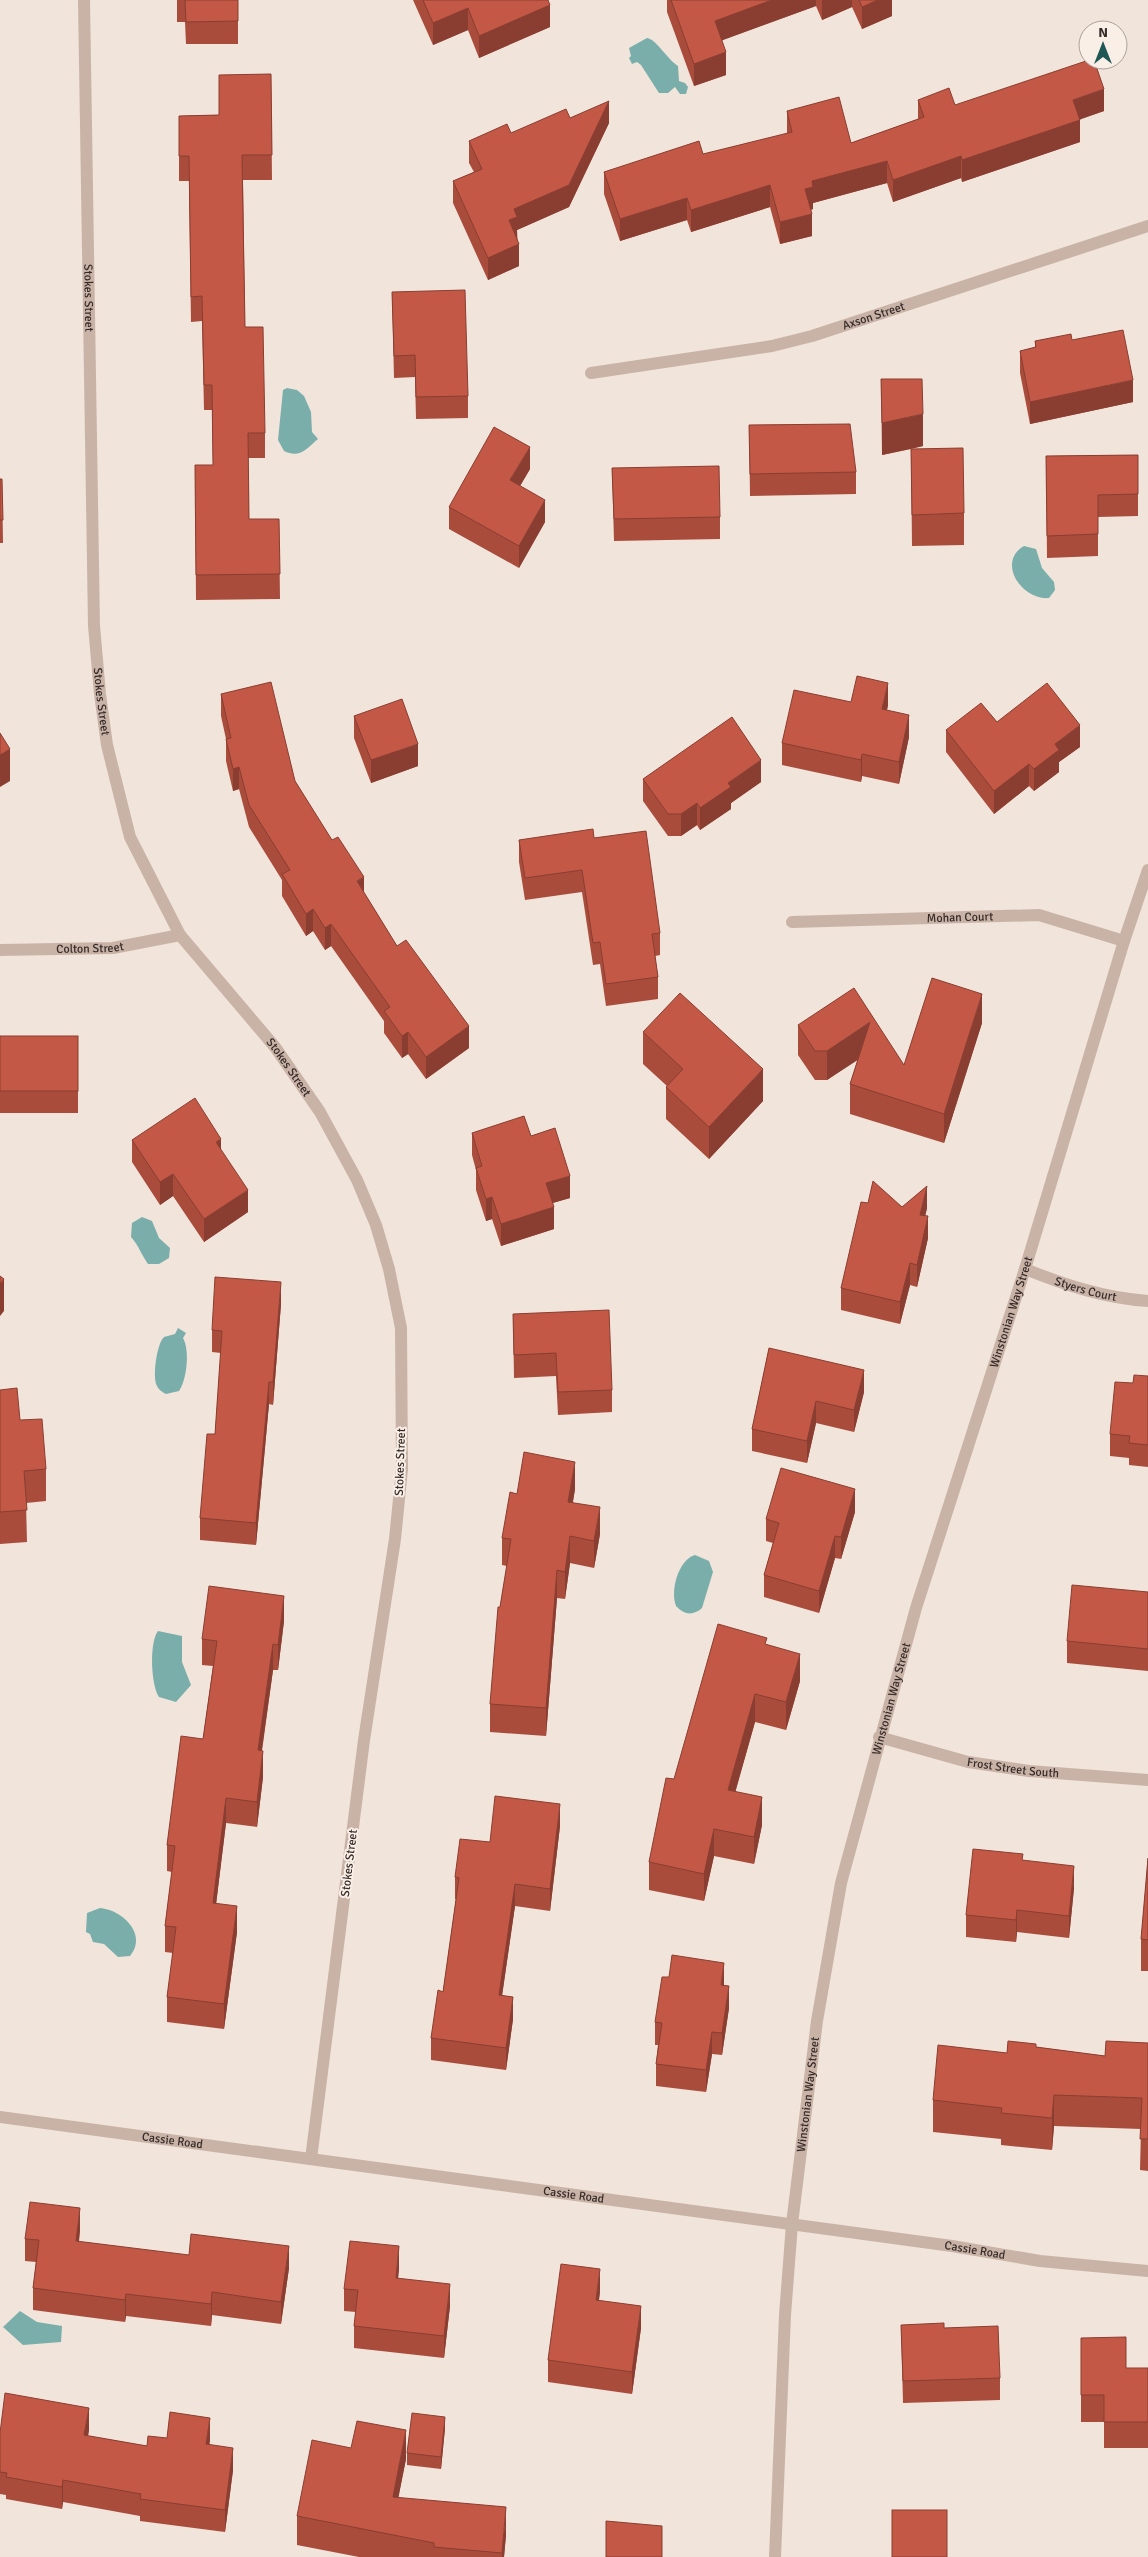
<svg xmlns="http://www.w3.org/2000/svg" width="1148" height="2557" viewBox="0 0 1148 2557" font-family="Signika,sans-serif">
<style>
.water{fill:#7aaeab}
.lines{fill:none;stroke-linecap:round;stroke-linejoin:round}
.street{stroke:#c9b3a7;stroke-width:12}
.wall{fill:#a94c3c}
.shaded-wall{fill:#893e31}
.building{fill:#c45846;stroke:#893e31}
.labels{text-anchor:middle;stroke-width:4;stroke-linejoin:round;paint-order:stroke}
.street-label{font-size:12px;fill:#362b28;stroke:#f9efe7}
</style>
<rect width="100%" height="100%" fill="#f1e4db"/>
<g class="water">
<path d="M647,38C656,39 667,59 678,66L679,81L685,83L688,87L686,94H680L675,87L668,93H659L641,65L637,62L632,64L629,58L631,56L629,48Z"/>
<path d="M287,388L297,390L304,396L311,412L312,432L318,439C307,448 300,459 284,451L278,440L283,390Z"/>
<path d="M1024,546L1036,549L1042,568L1054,582L1055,590L1049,598C1022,601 996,562 1024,546Z"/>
<path d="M142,1217L152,1221L159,1238L170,1248L169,1258L159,1264H148C141,1254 139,1246 131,1237L132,1223Z"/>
<path d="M178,1328L186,1333L183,1338C190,1350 187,1380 179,1391L166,1394C162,1392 159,1390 157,1386C152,1377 157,1343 164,1337L175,1334Z"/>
<path d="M695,1555L709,1561L713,1572L702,1608C693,1616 684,1615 676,1606C670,1591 678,1560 695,1555Z"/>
<path d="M158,1631L182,1636V1662L191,1685L176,1702L159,1697C151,1685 149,1643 158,1631Z"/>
<path d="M100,1908C123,1910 148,1935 130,1956L118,1957L104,1944L93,1942L90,1934L86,1932L87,1913Z"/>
<polygon points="20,2311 37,2322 62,2326 61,2342 23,2345 3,2327"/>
</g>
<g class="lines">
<g class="street">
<path id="s1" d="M84,0L94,626L100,694L107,745L130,837L180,935L275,1047L320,1112L357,1180L376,1225L389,1269L401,1328L402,1469L395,1539L364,1740L311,2159"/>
<path id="s2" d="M591,373L772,346L812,336L1148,226"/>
<path id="s3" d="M792,922L1039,915L1124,941"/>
<path id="s4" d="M0,950L113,948L180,935"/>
<path id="s5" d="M1025,1269C1065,1285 1104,1298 1148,1301"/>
<path id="s6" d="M879,1737L968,1762L1029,1771L1148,1780"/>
<path id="s7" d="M0,2117L952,2246L1040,2261L1148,2271"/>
<path id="s8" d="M775,2557L785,2315L792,2224L817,2021L841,1883L916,1608L1025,1269L1124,941L1148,870"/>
</g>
</g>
<g class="wall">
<polygon points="177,0 238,0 238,44 186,44 185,22 177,22"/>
<polygon points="413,0 548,0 550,27 479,58 468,30 433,45"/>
<polygon points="667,0 892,0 892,16 862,29 852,7 822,20 816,6 722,40 726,75 694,86 667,12"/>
<polygon points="271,74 272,180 243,180 245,327 265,433 265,458 248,458 249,519 279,519 280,599 196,600 195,465 213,465 212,410 204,410 202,321 191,322 189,181 179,181 179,116 219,115"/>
<polygon points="918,100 955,105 1104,111 1080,119 1080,142 962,182 961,178 893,202 887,183 813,203 813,209 811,210 812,236 780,244 770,207 691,232 687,220 620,241 604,194 604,172 703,154 787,134 787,111 851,143 918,119"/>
<polygon points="570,118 609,123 569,207 517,230 519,266 488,280 453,203 453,181 474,172 469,163 469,141 511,133"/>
<polygon points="392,292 468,396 468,418 416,419 415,377 394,378"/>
<polygon points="1035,341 1133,402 1030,424 1020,373 1020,351 1035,347"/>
<polygon points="881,379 923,446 911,449 964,513 964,545 912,546 911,449 882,455"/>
<polygon points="749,425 856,472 856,494 750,496"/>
<polygon points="1138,455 1138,516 1098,517 1098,556 1047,558 1046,456"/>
<polygon points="612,468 720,517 720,539 614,541"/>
<polygon points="530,469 520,486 545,522 519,568 449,529 449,507"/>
<polygon points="0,479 2,479 3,543 0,543"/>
<polygon points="221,694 295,781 397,946 469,1048 426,1079 408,1054 402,1058 384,1033 384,1021 331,946 325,950 313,931 306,936 282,896 282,880 249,827 239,789 233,791 226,761 226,739 221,716"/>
<polygon points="851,702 888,705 887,710 909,737 899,784 862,776 861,782 782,765 782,743"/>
<polygon points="354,716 418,766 371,783 354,738"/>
<polygon points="997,722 1080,747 1059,762 1059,772 1034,791 1029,786 994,814 946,752 946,730"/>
<polygon points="643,779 761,782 731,803 731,809 700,830 697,825 681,836 668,836 643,801"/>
<polygon points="594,838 660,933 660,955 655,956 658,977 658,999 606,1006 600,964 593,965 582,892 525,900 519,862 519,840"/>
<polygon points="982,1023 944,1143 850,1114 850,1084 858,1059 827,1080 815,1080 798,1055 798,1025 904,1065"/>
<polygon points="643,1032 763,1101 709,1159 666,1119 666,1087 667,1086 643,1064"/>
<rect x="0" y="1036" width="78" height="77"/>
<polygon points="472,1133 531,1136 570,1198 552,1203 554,1229 501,1246 492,1219 486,1221 476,1190 476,1170 472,1155"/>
<polygon points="132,1140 221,1150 248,1212 204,1242 173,1196 160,1205 132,1162"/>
<polygon points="868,1203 902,1207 927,1208 925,1216 928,1238 917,1287 910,1285 900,1324 841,1310 841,1288"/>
<polygon points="281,1304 273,1405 269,1404 256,1545 200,1540 200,1518 215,1434 221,1353 212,1352 212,1330"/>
<polygon points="513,1314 612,1390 612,1412 558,1415 556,1376 514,1378"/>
<polygon points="769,1348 864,1392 854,1432 816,1423 807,1463 752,1451 752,1429"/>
<polygon points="1148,1376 1148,1467 1129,1465 1129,1458 1110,1456 1110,1434 1133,1383"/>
<polygon points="0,1390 20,1420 46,1469 46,1501 26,1503 27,1542 0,1544"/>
<polygon points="575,1489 573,1502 600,1534 594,1568 570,1563 565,1599 557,1598 546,1736 490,1732 490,1704 500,1607 507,1566 502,1565 502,1538 517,1494"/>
<polygon points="855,1512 841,1559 835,1558 819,1613 764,1597 764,1575 773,1543 766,1541 766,1519"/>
<polygon points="1148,1592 1148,1671 1067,1663 1067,1641"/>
<polygon points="284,1621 278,1670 273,1670 262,1751 263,1777 257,1827 226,1823 216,1904 237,1932 224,2029 167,2022 167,1997 173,1953 165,1952 165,1926 172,1872 167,1871 167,1845 203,1739 213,1666 202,1665 202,1639"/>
<polygon points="767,1644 800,1681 786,1730 755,1722 735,1792 762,1825 754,1864 714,1856 704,1901 649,1890 649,1862 674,1779"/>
<polygon points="560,1826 550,1911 515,1906 502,1995 513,2019 506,2070 431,2060 431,2038 443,1992 456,1899 455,1899 455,1877 490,1842"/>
<polygon points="1148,1858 1148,1971 1141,1971 1141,1939"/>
<polygon points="1023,1860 1074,1888 1069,1938 1017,1932 1016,1942 966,1937 966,1915"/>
<polygon points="724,1985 729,2008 722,2055 712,2054 706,2092 656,2086 656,2064 658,2045 655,2045 655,2022"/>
<polygon points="1148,2043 1148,2171 1140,2170 1141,2129 1054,2126 1052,2150 1001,2145 1001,2139 933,2132 933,2100 1007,2053 1036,2047 1105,2056"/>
<polygon points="80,2230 79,2242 289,2268 281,2324 212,2315 211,2326 126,2316 125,2322 33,2310 33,2288 36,2262 25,2261 25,2239"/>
<polygon points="399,2268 398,2278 450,2306 444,2358 354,2348 354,2326 356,2312 344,2311 344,2289"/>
<polygon points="600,2291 599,2300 641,2328 632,2394 548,2382 548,2360"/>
<polygon points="901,2325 1000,2378 1000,2400 903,2403"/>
<polygon points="1081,2338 1126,2368 1148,2368 1148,2448 1104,2448 1104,2422 1081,2422"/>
<polygon points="445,2428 441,2469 407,2465 407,2453"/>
<polygon points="89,2430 88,2436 147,2446 167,2438 210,2440 209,2445 233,2470 225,2532 140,2521 140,2516 63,2502 62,2509 6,2499 6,2495 0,2494 0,2433"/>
<polygon points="406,2459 398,2498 506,2535 504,2557 359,2557 297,2545 297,2516"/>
</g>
<g class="shaded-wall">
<polygon points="772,0 816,0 816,6 715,43 715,21"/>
<polygon points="822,0 852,0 852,7 822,20"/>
<polygon points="878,0 892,0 892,16 862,29 862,7"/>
<polygon points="550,5 550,27 479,58 479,36"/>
<polygon points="468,8 468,30 433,45 433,23"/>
<polygon points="726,52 726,75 694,86 694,64"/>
<polygon points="1104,89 1104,111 1073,122 1073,100"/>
<polygon points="609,101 609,123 569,207 517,230 517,239 509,220 514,209"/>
<polygon points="1080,120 1080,142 962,182 962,160"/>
<polygon points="961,156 961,178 893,202 893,180"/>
<polygon points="887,161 887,183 813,203 813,209 805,211 805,189 812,181"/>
<polygon points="770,185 770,207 691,232 691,210"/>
<polygon points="687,198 687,220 620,241 620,219"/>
<polygon points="812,214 812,236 780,244 780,222"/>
<polygon points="519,244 519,266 488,280 488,258"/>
<polygon points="1133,380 1133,402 1030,424 1030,402"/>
<polygon points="923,414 923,446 882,455 882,423"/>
<polygon points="530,447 530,469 510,503 510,480"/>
<polygon points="545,500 545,522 519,568 519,546"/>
<polygon points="888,683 888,705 882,731 882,709"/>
<polygon points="909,715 909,737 899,784 899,762"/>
<polygon points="1080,725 1080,747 1059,762 1059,772 1034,791 1034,769 1055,744"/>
<polygon points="418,744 418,766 371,783 371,760"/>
<polygon points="10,749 10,781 0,787 0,755"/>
<polygon points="862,754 862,776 861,782 861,760"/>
<polygon points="761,760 761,782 731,803 731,809 700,830 700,808 728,783"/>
<polygon points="1029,764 1029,786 994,814 994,791"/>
<polygon points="239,767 239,789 233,791 233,769"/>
<polygon points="697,803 697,825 681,836 681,814"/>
<polygon points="364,877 364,899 357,881"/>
<polygon points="313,909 313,931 306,936 306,914"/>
<polygon points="331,924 331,946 325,950 325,928"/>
<polygon points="982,994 982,1023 944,1143 944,1114"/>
<polygon points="870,1022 870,1052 827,1080 827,1051"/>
<polygon points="469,1026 469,1048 426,1079 426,1057"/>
<polygon points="408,1032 408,1054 402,1058 402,1036"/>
<polygon points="763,1069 763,1101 709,1159 709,1127"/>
<polygon points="221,1139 221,1161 216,1142"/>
<polygon points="173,1174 173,1196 160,1205 160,1182"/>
<polygon points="570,1176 570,1198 546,1205 546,1183"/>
<polygon points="927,1186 927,1208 920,1237 920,1215"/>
<polygon points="248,1190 248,1212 204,1242 204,1219"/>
<polygon points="492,1197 492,1219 486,1221 486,1199"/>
<polygon points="554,1207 554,1229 501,1246 501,1224"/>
<polygon points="928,1216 928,1238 917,1287 917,1265"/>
<polygon points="910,1263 910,1285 900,1324 900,1302"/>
<polygon points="4,1279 4,1311 0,1316 0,1284"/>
<polygon points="281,1282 281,1304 273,1405 273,1382"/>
<polygon points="864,1370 864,1392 854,1432 854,1410"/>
<polygon points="269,1382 269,1404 256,1545 256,1523"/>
<polygon points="816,1401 816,1423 807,1463 807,1441"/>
<polygon points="575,1462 575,1489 568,1529 568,1502"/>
<polygon points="855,1489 855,1512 841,1559 841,1537"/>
<polygon points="600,1507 600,1534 594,1568 594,1541"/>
<polygon points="570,1536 570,1563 565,1599 565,1572"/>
<polygon points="835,1536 835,1558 819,1613 819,1591"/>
<polygon points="557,1570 557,1598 546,1736 546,1708"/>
<polygon points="284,1596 284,1621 278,1670 278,1645"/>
<polygon points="273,1644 273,1670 258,1776 258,1750"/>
<polygon points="800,1654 800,1681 786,1730 786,1702"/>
<polygon points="755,1694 755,1722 728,1818 728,1790"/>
<polygon points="263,1751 263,1777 257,1827 257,1802"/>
<polygon points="762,1797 762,1825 754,1864 754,1837"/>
<polygon points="226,1798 226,1823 213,1929 213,1903"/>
<polygon points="560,1804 560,1826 550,1911 550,1889"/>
<polygon points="714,1829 714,1856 704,1901 704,1874"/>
<polygon points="1074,1866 1074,1888 1069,1938 1069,1916"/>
<polygon points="515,1884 515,1906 499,2017 499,1995"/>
<polygon points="237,1906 237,1932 224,2029 224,2004"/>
<polygon points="1017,1910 1017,1932 1016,1942 1016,1920"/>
<polygon points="724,1963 724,1985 721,2007 721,1985"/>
<polygon points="729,1986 729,2008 722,2055 722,2033"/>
<polygon points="513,1997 513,2019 506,2070 506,2048"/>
<polygon points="712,2032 712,2054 706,2092 706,2070"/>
<polygon points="1054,2095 1054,2126 1052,2150 1052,2118"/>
<polygon points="80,2208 80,2230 76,2263 76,2241"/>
<polygon points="289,2246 289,2268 281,2324 281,2302"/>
<polygon points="399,2246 399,2268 396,2300 396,2278"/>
<polygon points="600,2269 600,2291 596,2322 596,2300"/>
<polygon points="450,2284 450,2306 444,2358 444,2336"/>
<polygon points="212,2292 212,2315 211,2326 211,2304"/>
<polygon points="126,2294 126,2316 125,2322 125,2300"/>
<polygon points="641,2306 641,2328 632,2394 632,2372"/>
<polygon points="89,2408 89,2430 84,2457 84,2435"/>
<polygon points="445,2417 445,2428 441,2469 441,2457"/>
<polygon points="210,2418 210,2440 206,2467 206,2444"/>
<polygon points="406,2430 406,2459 393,2525 393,2497"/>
<polygon points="233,2448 233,2470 225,2532 225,2510"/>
<polygon points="63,2480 63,2502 62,2509 62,2487"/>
<polygon points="506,2507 506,2535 504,2557 502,2557"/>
</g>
<g class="building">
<polygon points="185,0 238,0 238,21 186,22"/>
<polygon points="423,0 548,0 550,5 479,36 468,8 433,23"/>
<polygon points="671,0 772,0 715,21 726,52 694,64"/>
<polygon points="859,0 878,0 862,7"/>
<polygon points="1089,60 1094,60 1104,89 1073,100 1080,120 962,160 961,156 893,180 887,161 812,181 813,187 805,189 812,214 780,222 770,185 691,210 687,198 620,219 604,172 699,141 703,154 792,132 787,111 839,97 851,143 924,117 918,100 949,88 955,105"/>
<polygon points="271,74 272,155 242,155 245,327 263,327 265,433 248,433 249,519 279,519 280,574 196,575 195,465 213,465 212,385 204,385 202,296 191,297 189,156 179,156 179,116 219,115 219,75"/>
<polygon points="609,101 569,185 514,209 517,217 509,220 519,244 488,258 453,181 482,169 469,141 507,124 511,133 566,109 570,118"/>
<polygon points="465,290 468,396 416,397 415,355 394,356 392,292"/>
<polygon points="1123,330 1133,380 1030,402 1020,351 1036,347 1035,341 1071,334 1072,340"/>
<polygon points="881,379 922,379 923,414 882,423"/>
<polygon points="850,424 856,472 750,474 749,425"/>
<polygon points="494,427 530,447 510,480 545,500 519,546 449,507"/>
<polygon points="963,448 964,513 912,515 911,449"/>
<polygon points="1138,455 1138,494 1098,495 1098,534 1047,536 1046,456"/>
<polygon points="719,466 720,517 614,519 612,468"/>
<polygon points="0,479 2,479 3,520 0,520"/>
<polygon points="857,676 888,683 882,709 909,715 899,762 862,754 861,760 782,743 794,690 851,702"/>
<polygon points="271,682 295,781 332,840 338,837 364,877 357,881 397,946 406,940 469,1026 426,1057 408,1032 402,1036 384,1011 390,1007 331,924 325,928 313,909 306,914 282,874 290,870 249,805 239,767 233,769 226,739 231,738 221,694"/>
<polygon points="1047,683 1080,725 1055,744 1059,750 1034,769 1029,764 994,791 946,730 981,703 997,722"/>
<polygon points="402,699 418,744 371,760 354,716"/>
<polygon points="732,717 761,760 728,783 731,787 700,808 697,803 681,814 668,814 643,779"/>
<polygon points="0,733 10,749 0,755"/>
<polygon points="593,829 594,838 646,831 660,933 652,934 658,977 606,984 600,942 593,943 582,870 525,878 519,840"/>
<polygon points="932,978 982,994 944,1114 850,1084 870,1022 827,1051 815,1051 798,1025 854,988 904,1065"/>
<polygon points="680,993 763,1069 709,1127 666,1087 683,1069 643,1032"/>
<rect x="0" y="1036" width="78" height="55"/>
<polygon points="195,1098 221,1139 216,1142 248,1190 204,1219 173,1174 160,1182 132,1140"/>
<polygon points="524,1116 531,1136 555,1128 570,1176 546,1183 554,1207 501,1224 492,1197 486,1199 476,1168 482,1166 472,1133"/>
<polygon points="873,1181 902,1207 927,1186 920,1215 928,1216 917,1265 910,1263 900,1302 841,1288 861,1202 868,1203"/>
<polygon points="0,1276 4,1279 0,1284"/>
<polygon points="215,1277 281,1282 273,1382 269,1382 256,1523 200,1518 207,1434 215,1434 222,1331 212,1330"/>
<polygon points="609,1310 612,1390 558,1392 556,1353 514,1355 513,1314"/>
<polygon points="769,1348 864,1370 854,1410 816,1401 807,1441 752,1429"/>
<polygon points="1134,1375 1148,1376 1148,1445 1129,1443 1130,1436 1110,1434 1115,1382 1133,1383"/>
<polygon points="17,1388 20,1420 42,1419 46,1469 24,1471 27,1510 0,1512 0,1390"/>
<polygon points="524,1452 575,1462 568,1502 600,1507 594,1541 570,1536 565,1572 557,1570 546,1708 490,1704 498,1607 500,1607 511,1539 502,1538 510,1492 517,1494"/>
<polygon points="781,1468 855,1489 841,1537 835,1536 819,1591 764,1575 779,1523 766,1519"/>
<polygon points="1072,1585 1148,1592 1148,1649 1067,1641"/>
<polygon points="209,1586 284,1596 278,1645 273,1644 258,1750 263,1751 257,1802 226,1798 213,1903 237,1906 224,2004 167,1997 176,1927 165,1926 175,1846 167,1845 181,1736 203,1739 217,1641 202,1639"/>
<polygon points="718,1624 767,1638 765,1644 800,1654 786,1702 755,1694 728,1790 762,1797 754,1837 714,1829 704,1874 649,1862 666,1778 674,1779"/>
<polygon points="495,1796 560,1804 550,1889 515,1884 499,1995 513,1997 506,2048 431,2038 438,1990 443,1992 459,1878 455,1877 460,1839 490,1842"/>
<polygon points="973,1849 1023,1854 1022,1860 1074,1866 1069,1916 1017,1910 1016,1920 966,1915"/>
<polygon points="1148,1858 1148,1940 1141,1939"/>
<polygon points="672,1955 724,1963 721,1985 729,1986 722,2033 712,2032 706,2070 656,2064 662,2023 655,2022 662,1977 669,1977"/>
<polygon points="1008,2041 1036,2044 1036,2047 1105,2056 1106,2041 1148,2043 1148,2139 1140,2139 1142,2098 1054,2095 1052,2118 1001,2113 1002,2108 933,2100 938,2045 1007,2053"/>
<polygon points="30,2202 80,2208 76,2241 189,2255 191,2234 289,2246 281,2302 212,2292 211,2304 126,2294 125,2300 33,2288 39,2240 25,2239"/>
<polygon points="350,2241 399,2246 396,2278 450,2284 444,2336 354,2326 358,2290 344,2289"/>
<polygon points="561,2264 600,2269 596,2300 641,2306 632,2372 548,2360"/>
<polygon points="944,2323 944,2328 998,2326 1000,2378 903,2381 901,2325"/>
<polygon points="1126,2337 1126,2368 1148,2368 1148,2422 1104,2422 1104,2395 1081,2395 1081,2338"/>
<polygon points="5,2393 89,2408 84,2435 147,2446 148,2436 167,2438 170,2412 210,2418 206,2444 233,2448 225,2510 140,2499 141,2494 63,2480 62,2487 6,2477 7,2473 0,2472 0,2433"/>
<polygon points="412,2413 445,2417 441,2457 407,2453"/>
<polygon points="357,2421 406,2430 393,2497 506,2507 502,2553 434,2547 434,2543 297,2516 312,2440 351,2448"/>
<rect x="892" y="2510" width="55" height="47"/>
<polygon points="606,2521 662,2526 662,2557 606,2557"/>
</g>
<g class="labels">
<g class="street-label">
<text dy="4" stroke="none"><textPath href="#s1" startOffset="298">Stokes Street</textPath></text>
<text dy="4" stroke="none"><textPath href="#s2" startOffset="289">Axson Street</textPath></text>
<text dy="4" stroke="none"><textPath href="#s1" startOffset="702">Stokes Street</textPath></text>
<text dy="4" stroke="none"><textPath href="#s3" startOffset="168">Mohan Court</textPath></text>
<text dy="4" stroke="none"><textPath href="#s4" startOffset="90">Colton Street</textPath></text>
<text dy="4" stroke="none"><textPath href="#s1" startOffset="1122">Stokes Street</textPath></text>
<text dy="4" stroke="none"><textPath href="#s5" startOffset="64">Styers Court</textPath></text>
<text dy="4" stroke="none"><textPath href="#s8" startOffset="1274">Winstonian Way Street</textPath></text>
<text transform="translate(400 1462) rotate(-88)" y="4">Stokes Street</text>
<text dy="4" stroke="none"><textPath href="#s8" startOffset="869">Winstonian Way Street</textPath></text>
<text dy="4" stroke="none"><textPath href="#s6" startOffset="138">Frost Street South</textPath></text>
<text transform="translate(349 1863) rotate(-83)" y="4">Stokes Street</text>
<text dy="4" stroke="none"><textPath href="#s8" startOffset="464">Winstonian Way Street</textPath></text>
<text dy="4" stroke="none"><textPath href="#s7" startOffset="174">Cassie Road</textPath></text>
<text dy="4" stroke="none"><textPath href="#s7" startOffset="579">Cassie Road</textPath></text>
<text dy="4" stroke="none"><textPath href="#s7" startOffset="984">Cassie Road</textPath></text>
</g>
</g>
<g transform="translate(1103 45)"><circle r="24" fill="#f9efe7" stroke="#aba19b"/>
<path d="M0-4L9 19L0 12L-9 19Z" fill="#1e5755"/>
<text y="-8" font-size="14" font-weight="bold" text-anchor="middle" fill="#362b28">N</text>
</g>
</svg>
